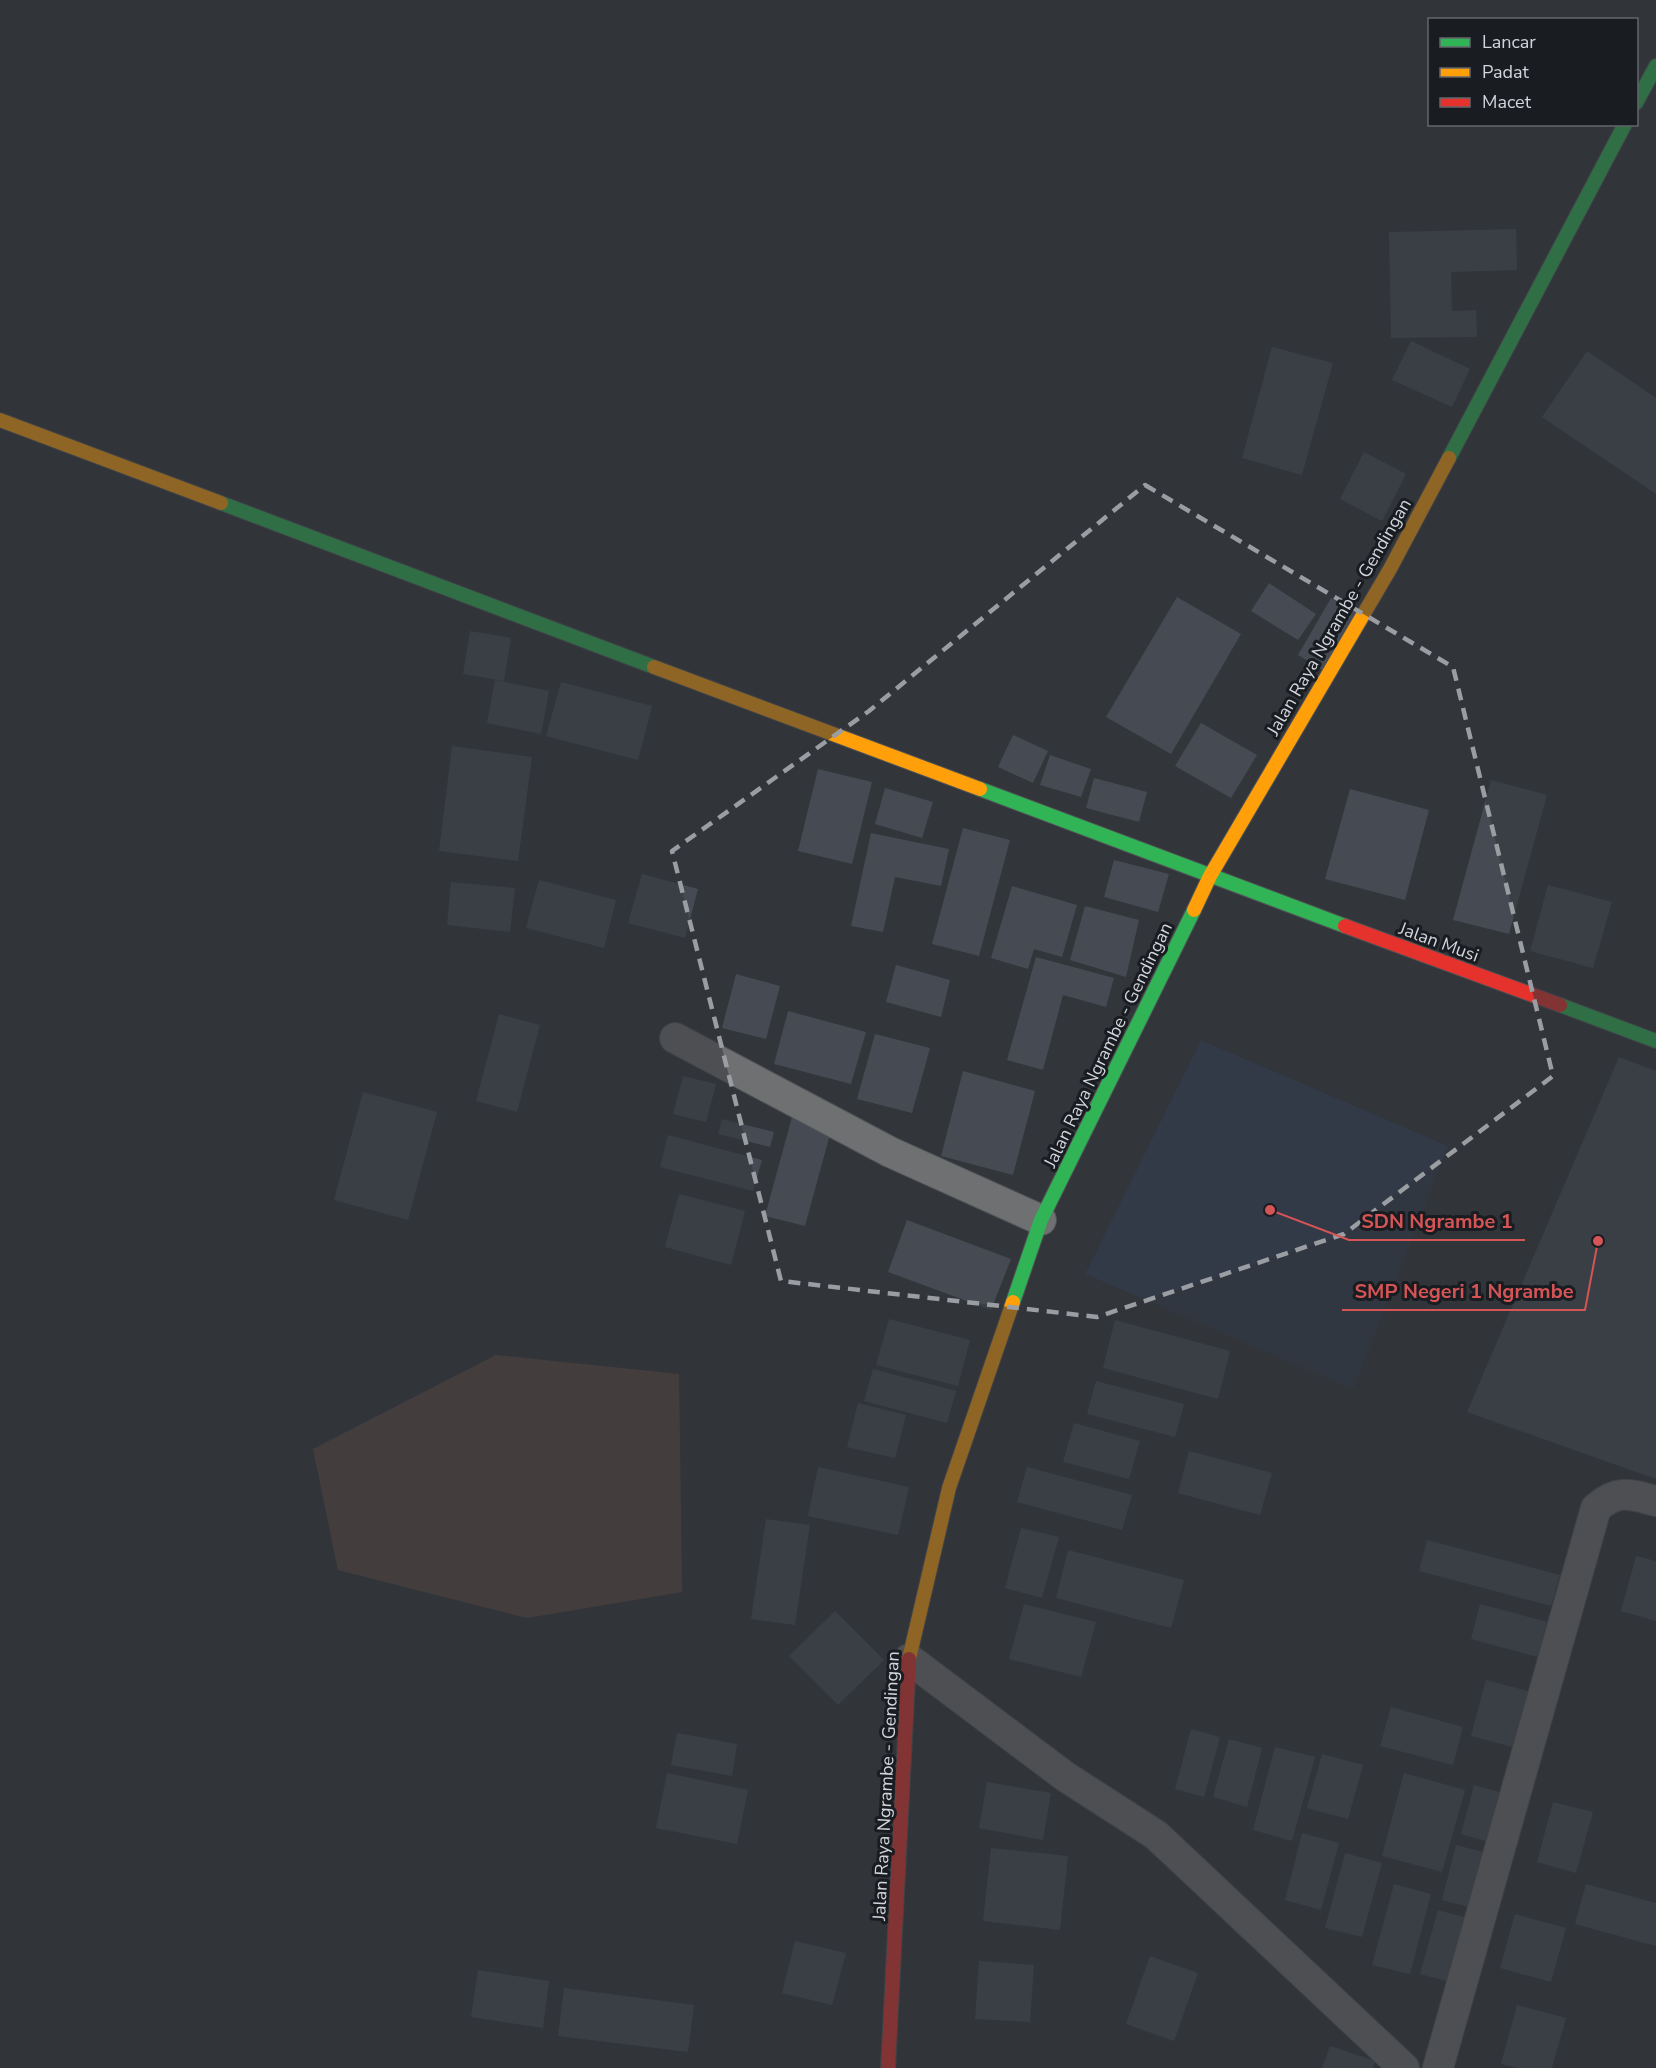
<svg xmlns="http://www.w3.org/2000/svg" width="1656" height="2068" viewBox="0 0 1656 2068" font-family="'Nunito Sans',sans-serif">
<style>
.built{fill:#323a47}
.green{fill:#5c4844}
.building{fill:#464b53}
.lines{fill:none;stroke-linecap:round;stroke-linejoin:round}
.street-casing{stroke:#505256;stroke-width:32}
.fast-casing{stroke:#505256;stroke-width:16}
.slow-casing{stroke:#505256;stroke-width:16}
.jam-casing{stroke:#505256;stroke-width:16}
.street{stroke:#6f7072;stroke-width:30}
.fast{stroke:#30b455;stroke-width:14}
.slow{stroke:#ff9f0a;stroke-width:14}
.jam{stroke:#e5322d;stroke-width:14}
.marked{fill:none;stroke:#9a9ea3;stroke-width:4.5;stroke-dasharray:12 8;stroke-linejoin:round}
.labels{text-anchor:middle;stroke-width:6;stroke-linejoin:round;paint-order:stroke}
.street-label{font-size:18px;fill:#d2d6dc;stroke:#191c20}
.leader{fill:none;stroke:#d55455;stroke-width:2}
.callout-dot{fill:#d55455;stroke:#191c20;stroke-width:2}
.callout-label{font-size:20px;text-anchor:middle;font-weight:bold;fill:#d55455;stroke:#191c20;stroke-width:6;stroke-linejoin:round;paint-order:stroke}
</style>
<rect width="100%" height="100%" fill="#32353a"/>
<polygon class="built" points="1201,1040 1448,1146 1353,1389 1085,1274"/>
<polygon class="green" points="496,1355 679,1374 682,1592 527,1618 338,1570 313,1449"/>
<g class="building">
<polygon points="1516,229 1517,270 1451,272 1452,311 1476,310 1477,337 1391,338 1389,232"/>
<polygon points="1411,341 1470,369 1452,407 1392,380"/>
<polygon points="1272,347 1333,363 1302,475 1242,458"/>
<polygon points="1587,351 1656,398 1656,494 1542,417"/>
<polygon points="1364,452 1406,474 1382,521 1340,499"/>
<polygon points="1269,583 1316,614 1298,640 1251,611"/>
<polygon points="1177,597 1241,634 1171,754 1106,717"/>
<polygon points="1331,598 1359,614 1324,671 1298,655"/>
<polygon points="470,631 511,638 504,681 463,674"/>
<polygon points="495,680 549,691 541,734 487,723"/>
<polygon points="561,682 652,706 638,760 546,736"/>
<polygon points="1201,723 1257,755 1231,798 1175,766"/>
<polygon points="1013,735 1048,751 1033,783 998,767"/>
<polygon points="452,746 532,757 518,861 439,851"/>
<polygon points="1050,755 1091,769 1081,797 1040,785"/>
<polygon points="818,769 872,782 852,864 798,851"/>
<polygon points="1094,778 1147,792 1139,822 1086,808"/>
<polygon points="1491,780 1547,795 1509,934 1453,920"/>
<polygon points="885,788 933,802 922,838 875,824"/>
<polygon points="1350,789 1429,810 1405,900 1325,879"/>
<polygon points="963,828 1010,840 979,956 932,944"/>
<polygon points="871,833 949,849 941,886 895,877 883,932 851,926"/>
<polygon points="1114,860 1169,874 1158,912 1104,897"/>
<polygon points="642,874 698,889 685,938 628,923"/>
<polygon points="539,880 616,900 604,948 526,928"/>
<polygon points="451,882 515,888 510,932 447,925"/>
<polygon points="1548,885 1612,902 1593,968 1530,951"/>
<polygon points="1012,886 1077,905 1062,957 1034,949 1028,969 991,958"/>
<polygon points="1085,906 1139,920 1126,977 1070,960"/>
<polygon points="1036,957 1114,978 1106,1007 1063,995 1043,1070 1007,1060"/>
<polygon points="896,965 950,980 941,1017 886,1002"/>
<polygon points="736,974 780,986 766,1039 722,1028"/>
<polygon points="788,1011 866,1032 851,1084 774,1064"/>
<polygon points="499,1014 540,1025 517,1112 476,1101"/>
<polygon points="875,1034 930,1048 912,1113 857,1099"/>
<polygon points="1619,1057 1656,1071 1656,1479 1467,1412"/>
<polygon points="963,1071 1035,1091 1013,1175 941,1156"/>
<polygon points="683,1076 716,1084 706,1122 673,1114"/>
<polygon points="363,1092 437,1112 408,1220 334,1200"/>
<polygon points="792,1117 832,1127 805,1226 765,1216"/>
<polygon points="722,1119 774,1132 770,1147 718,1134"/>
<polygon points="668,1135 762,1160 753,1191 660,1167"/>
<polygon points="679,1194 745,1211 731,1265 665,1247"/>
<polygon points="907,1220 1011,1259 991,1310 888,1272"/>
<polygon points="889,1319 970,1340 958,1386 876,1365"/>
<polygon points="1115,1320 1230,1351 1218,1399 1103,1368"/>
<polygon points="873,1369 956,1391 947,1423 864,1401"/>
<polygon points="1096,1381 1184,1404 1175,1437 1087,1414"/>
<polygon points="858,1403 906,1415 895,1458 847,1447"/>
<polygon points="1074,1423 1140,1441 1129,1479 1063,1462"/>
<polygon points="1189,1451 1272,1473 1260,1515 1178,1493"/>
<polygon points="818,1467 909,1487 898,1535 808,1516"/>
<polygon points="1027,1467 1132,1495 1122,1530 1017,1502"/>
<polygon points="766,1519 810,1525 795,1625 751,1619"/>
<polygon points="1021,1528 1059,1537 1042,1598 1005,1588"/>
<polygon points="1427,1540 1560,1575 1551,1606 1419,1571"/>
<polygon points="1068,1550 1184,1580 1171,1628 1056,1598"/>
<polygon points="1636,1556 1656,1561 1656,1621 1621,1611"/>
<polygon points="1024,1604 1096,1622 1081,1677 1009,1659"/>
<polygon points="1480,1604 1547,1622 1538,1657 1471,1639"/>
<polygon points="835,1611 884,1660 838,1705 789,1656"/>
<polygon points="1486,1680 1539,1694 1524,1750 1471,1736"/>
<polygon points="1391,1707 1463,1727 1453,1765 1380,1746"/>
<polygon points="1191,1729 1220,1737 1204,1797 1175,1789"/>
<polygon points="677,1733 737,1744 732,1776 671,1765"/>
<polygon points="1229,1739 1262,1748 1247,1807 1213,1797"/>
<polygon points="1275,1747 1315,1757 1292,1841 1253,1830"/>
<polygon points="1322,1754 1363,1765 1348,1819 1307,1808"/>
<polygon points="667,1773 748,1790 737,1844 656,1828"/>
<polygon points="1404,1773 1465,1790 1442,1872 1382,1856"/>
<polygon points="987,1782 1051,1793 1043,1840 979,1828"/>
<polygon points="1474,1785 1506,1794 1492,1843 1461,1834"/>
<polygon points="1553,1802 1593,1812 1576,1873 1537,1862"/>
<polygon points="1302,1833 1339,1843 1321,1910 1285,1900"/>
<polygon points="1456,1845 1491,1854 1476,1909 1442,1900"/>
<polygon points="991,1848 1068,1856 1060,1930 983,1921"/>
<polygon points="1345,1853 1382,1863 1362,1937 1325,1928"/>
<polygon points="1394,1884 1431,1894 1410,1974 1372,1965"/>
<polygon points="1586,1884 1656,1903 1656,1946 1575,1924"/>
<polygon points="1438,1910 1471,1919 1454,1983 1420,1974"/>
<polygon points="1515,1914 1566,1928 1551,1982 1500,1968"/>
<polygon points="795,1941 846,1953 832,2005 782,1993"/>
<polygon points="1150,1956 1198,1973 1174,2041 1126,2024"/>
<polygon points="979,1961 1034,1965 1030,2022 975,2019"/>
<polygon points="478,1970 549,1981 543,2028 471,2017"/>
<polygon points="564,1988 694,2005 688,2052 558,2036"/>
<polygon points="1517,2005 1566,2018 1552,2068 1518,2068 1501,2064"/>
<polygon points="1330,2046 1375,2061 1373,2068 1322,2068"/>
</g>
<g class="lines">
<g class="street-casing">
<g id="street">
<polyline points="675,1038 890,1152 1041,1220"/>
<polyline points="909,1659 1066,1777 1156,1835 1404,2068"/>
<path d="M1438,2068L1596,1508C1618,1489 1629,1494 1656,1501"/>
</g>
</g>
<g class="fast-casing">
<g id="fast">
<polyline points="1636,103 1656,66"/>
<polyline points="1449,458 1625,124"/>
<polyline points="221,503 654,667"/>
<polyline points="980,789 1345,926"/>
<polyline points="1560,1005 1656,1041"/>
<polyline points="1013,1302 1041,1220 1194,910"/>
</g>
</g>
<g class="slow-casing">
<g id="slow">
<polyline points="0,420 221,503"/>
<polyline points="654,667 980,789"/>
<polyline points="1194,910 1210,876 1390,569 1449,458"/>
<polyline points="909,1659 949,1488 1013,1302"/>
</g>
</g>
<g class="jam-casing">
<g id="jam">
<polyline points="1345,926 1560,1005"/>
<polyline points="888,2068 909,1659"/>
</g>
</g>
<use href="#street" class="street"/>
<use href="#fast" class="fast"/>
<use href="#slow" class="slow"/>
<use href="#jam" class="jam"/>
</g>
<path d="M0 0H1656V2068H0ZM1145,485L1453,667L1553,1076L1344,1234L1097,1317L781,1281L672,851L869,711Z" fill="#32353a" fill-opacity=".55" fill-rule="evenodd"/>
<path class="marked" d="M1145,485L1453,667L1553,1076L1344,1234L1097,1317L781,1281L672,851L869,711Z"/>
<g class="labels">
<g class="street-label">
<text transform="translate(1339 617) rotate(-60)" y="6">Jalan Raya Ngrambe - Gendingan</text>
<text transform="translate(1439 942) rotate(20)" y="6">Jalan Musi</text>
<text transform="translate(1108 1045) rotate(-64)" y="6">Jalan Raya Ngrambe - Gendingan</text>
<text transform="translate(886 1786) rotate(-87)" y="6">Jalan Raya Ngrambe - Gendingan</text>
</g>
</g>
<path class="leader" d="M1270 1210L1349 1240H1525M1598 1241L1585 1310H1342"/>
<g class="callout-dot">
<circle cx="1270" cy="1210" r="6"/>
<circle cx="1598" cy="1241" r="6"/>
</g>
<g class="callout-label">
<text x="1437" y="1228">SDN Ngrambe 1</text>
<text x="1464" y="1298">SMP Negeri 1 Ngrambe</text>
</g>
<rect x="1428" y="18" width="210" height="108" fill="#191c20" stroke="#63666b" stroke-width="1.5"/>
<rect x="1440" y="38" width="30" height="9" fill="#30b455" stroke="#63666b" stroke-width="1.5"/>
<text x="1482" y="48" font-size="18" fill="#d2d6dc">Lancar</text>
<rect x="1440" y="68" width="30" height="9" fill="#ff9f0a" stroke="#63666b" stroke-width="1.5"/>
<text x="1482" y="78" font-size="18" fill="#d2d6dc">Padat</text>
<rect x="1440" y="98" width="30" height="9" fill="#e5322d" stroke="#63666b" stroke-width="1.5"/>
<text x="1482" y="108" font-size="18" fill="#d2d6dc">Macet</text>
</svg>
